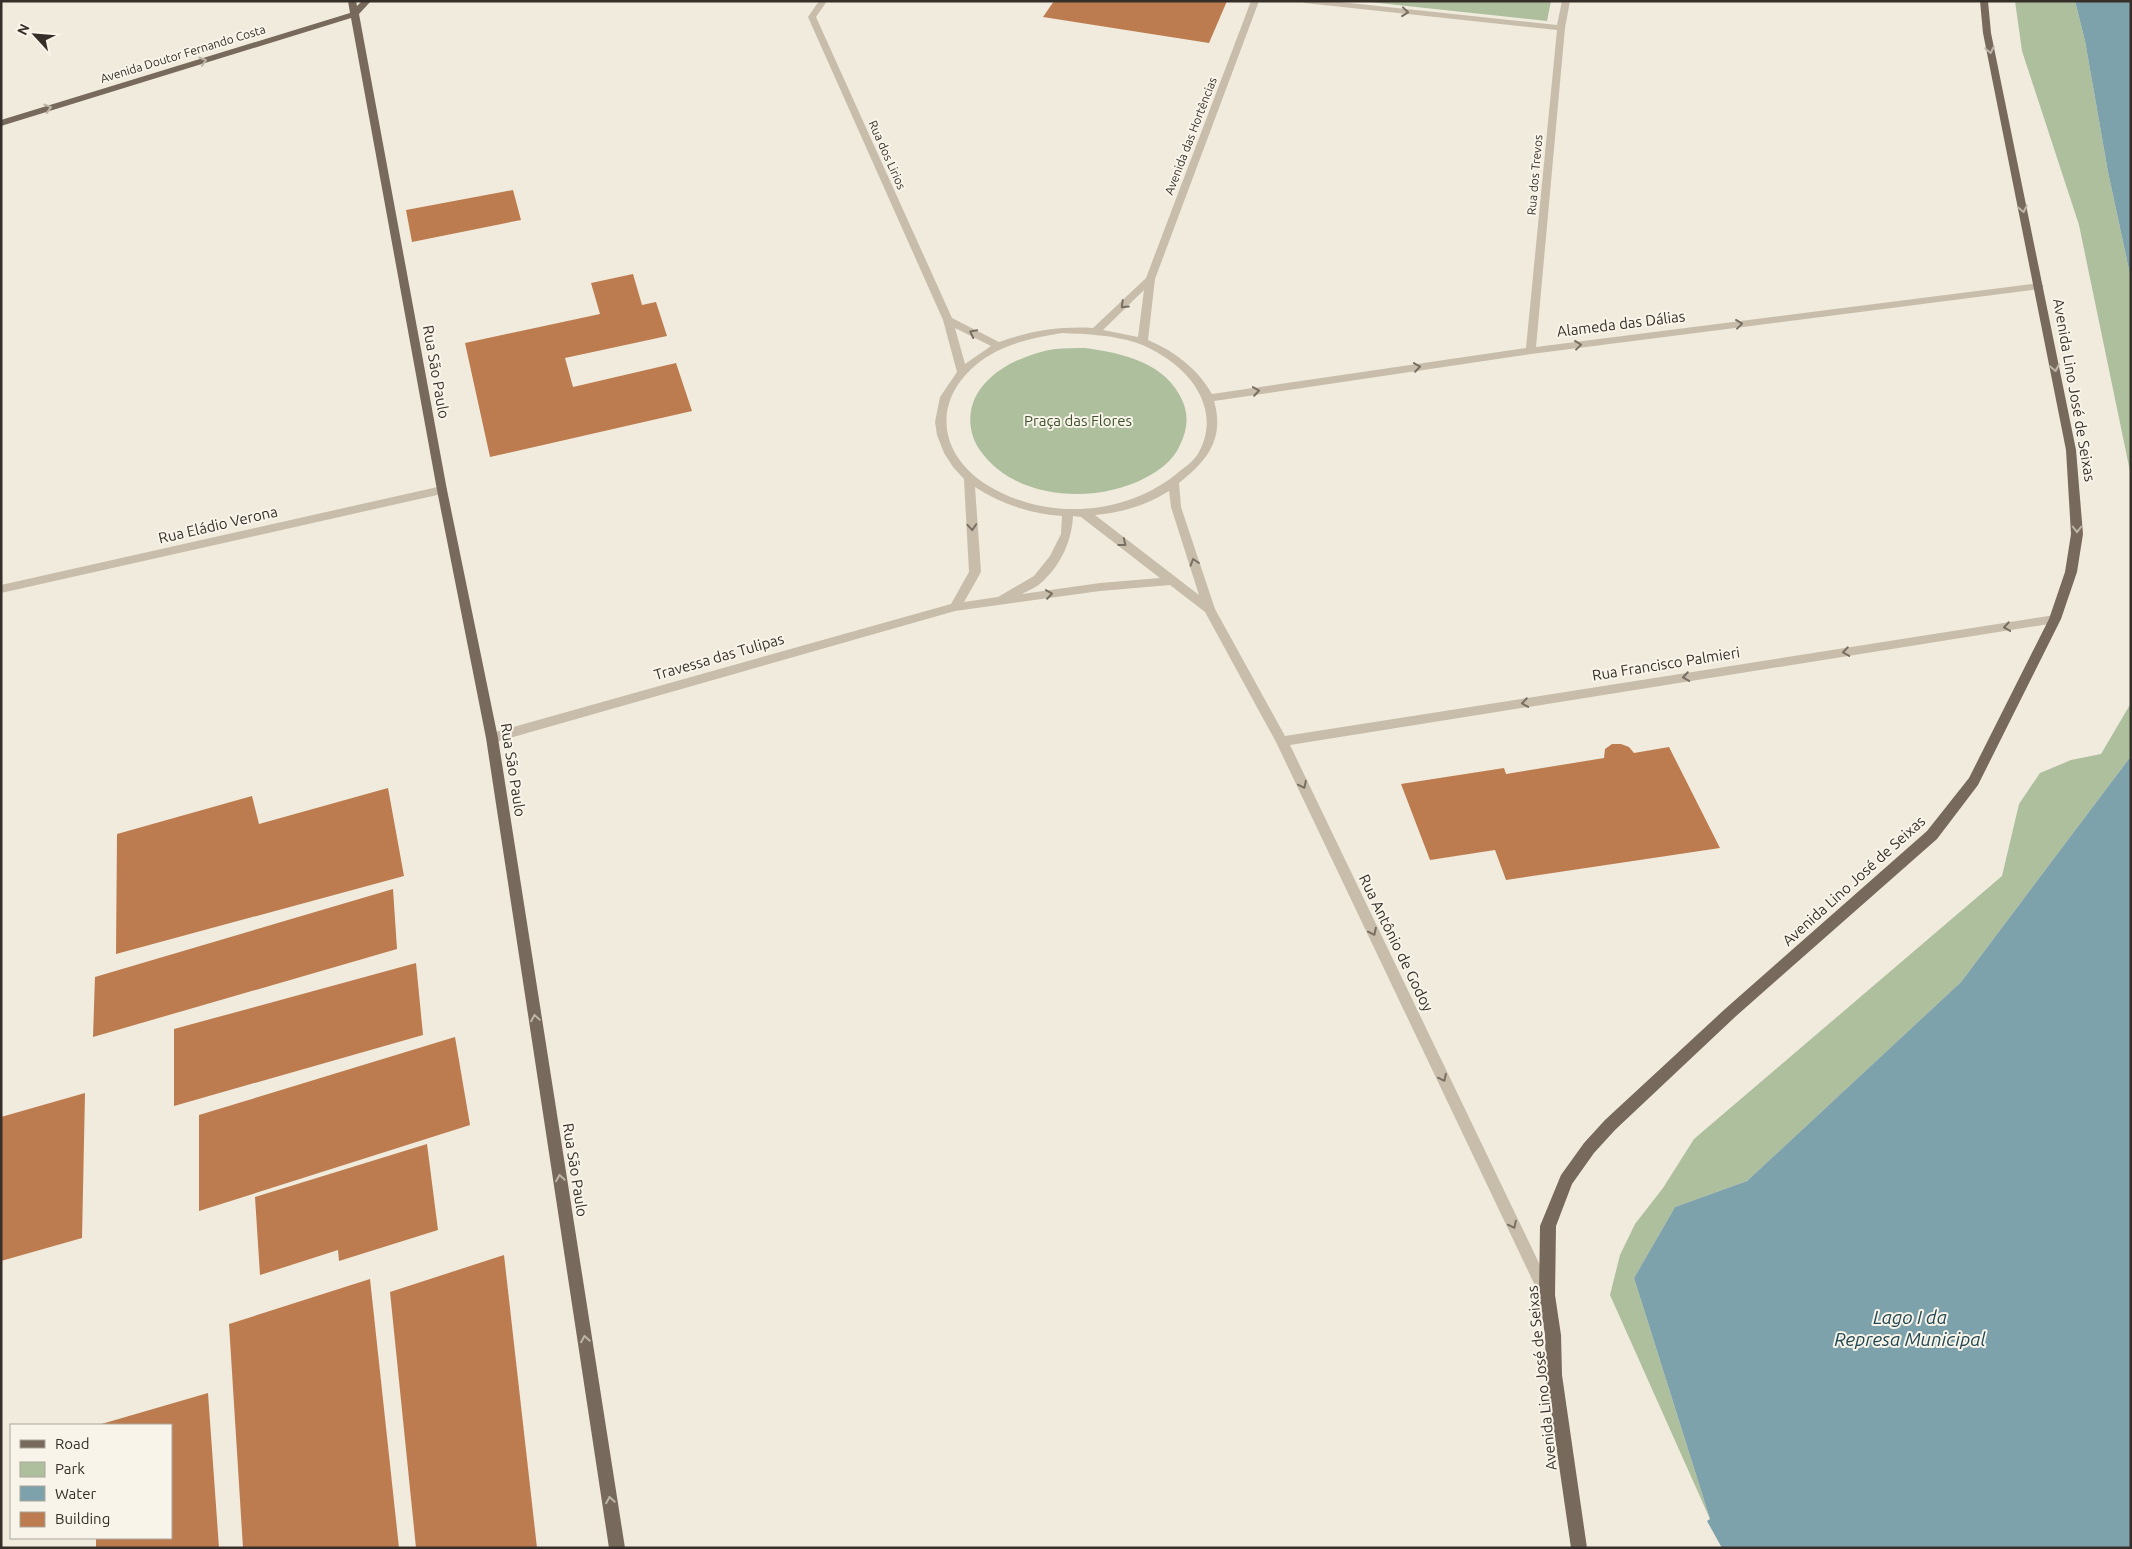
<svg xmlns="http://www.w3.org/2000/svg" width="2132" height="1549" viewBox="0 0 2132 1549" font-family="Ubuntu,sans-serif">
<style>
.green{fill:#aebf9e}
.water{fill:#7ea2ac}
.building{fill:#bd7c4f}
.lines{fill:none;stroke-linecap:round;stroke-linejoin:round}
.minor{fill:#c8bdaa;fill-rule:evenodd}
.major{fill:#77695b;fill-rule:evenodd}
.oneway{stroke:#786f63}
.oneway2{stroke:#beb5a9}
.labels{text-anchor:middle;stroke-width:4;stroke-linejoin:round;paint-order:stroke}
.far-street-label{font-size:12px;fill:#362f29;stroke:#f8f4e9}
.street-label{font-size:15px;fill:#362f29;stroke:#f8f4e9}
.park-label{font-size:15px;fill:#3f522e;stroke:#f8f4e9}
.near-water-label{font-size:19px;font-style:italic;fill:#214854;stroke:#f8f4e9}
</style>
<rect width="100%" height="100%" fill="#f0ebdd"/>
<g class="green">
<polygon points="1360,1 1551,1 1547,21"/>
<polygon points="2015,1 2075,1 2085,41 2108,172 2131,279 2131,476 2079,225 2022,51"/>
<path d="M1085,348C1123,353 1167,363 1183,402C1189,417 1187,431 1180,445C1173,461 1160,470 1145,478C1096,504 1017,500 982,453C971,439 967,420 973,403C985,371 1024,354 1055,349C1065,348 1075,348 1085,348Z"/>
<polygon points="2131,703 2131,756 1961,982 1747,1181 1675,1207 1634,1278 1710,1519 1610,1295 1620,1255 1635,1224 1663,1188 1694,1139 2002,876 2019,804 2040,773 2071,760 2101,754"/>
</g>
<g class="water">
<polygon points="2075,1 2131,1 2131,279 2108,172 2085,41"/>
<polygon points="2131,756 2131,1548 1722,1548 1707,1521 1710,1519 1634,1278 1675,1207 1747,1181 1961,982"/>
</g>
<g class="building">
<polygon points="1054,1 1227,1 1209,43 1043,17"/>
<polygon points="513,190 521,220 412,242 406,210"/>
<polygon points="633,274 642,305 656,302 667,336 565,358 573,387 676,363 692,411 490,457 465,343 600,314 591,283"/>
<polygon points="1612,744 1621,744 1629,747 1634,753 1669,747 1720,848 1506,880 1495,850 1430,860 1401,784 1504,768 1506,774 1604,758 1605,749"/>
<polygon points="388,788 404,876 116,954 117,834 252,796 259,824"/>
<polygon points="393,889 397,949 93,1037 95,977"/>
<polygon points="416,963 423,1035 174,1106 174,1029"/>
<polygon points="455,1037 470,1125 199,1211 199,1115"/>
<polygon points="85,1093 82,1238 1,1261 1,1117"/>
<polygon points="427,1144 438,1230 339,1261 338,1250 260,1275 255,1197"/>
<polygon points="504,1255 537,1548 416,1548 390,1292"/>
<polygon points="370,1279 399,1548 243,1548 229,1324"/>
<polygon points="208,1393 219,1548 96,1548 96,1538 171,1538 171,1425 98,1425"/>
</g>
<g class="lines">
<g class="minor">
<path d="M819,1H827L816,17L952,318L999,342C1030,331 1060,326 1093,328L1146,278L1251,1H1259L1155,279L1148,340C1174,351 1198,369 1212,394L1526,348L1557,30L1305,3L1301,1H1331L1557,25L1562,1H1570L1565,28L1536,347L2039,283L2044,286L2039,289L1531,354L1214,401C1225,439 1207,461 1179,483L1181,507L1215,609L1285,736L2055,615L2061,619L2055,623L1290,745L1551,1288L1554,1293L1551,1298L1546,1301L1541,1298L1276,742L1205,612L1170,585L1100,591L955,611L492,743L488,741L486,738L488,735L492,733L951,604L969,572L964,479L953,467L944,453L937,435L935,422L940,397L957,372L943,320L808,17ZM1144,290L1138,337L1103,330ZM955,328L991,346L965,364ZM1062,333C1087,334 1113,335 1137,343C1181,359 1225,403 1199,452C1194,462 1183,468 1175,475C1122,517 1044,520 987,485C931,449 934,389 990,355C1012,342 1037,337 1062,333ZM975,487C1001,504 1031,514 1062,516L1061,534L1050,556L1034,576L998,597L964,602L981,572ZM1169,491L1171,507L1199,595L1095,515C1121,513 1147,505 1169,491ZM1073,516L1081,517L1160,578L1100,583L1022,594C1029,590 1037,587 1042,582C1061,565 1072,540 1073,516Z"/>
<polygon points="442,486 446,487 447,490 446,493 1,593 1,585"/>
</g>
<g class="major">
<polygon points="348,1 356,1 357,6 362,1 371,1 359,14 447,490 498,738 625,1548 609,1548 486,738 437,490 351,18 1,126 1,120 350,13"/>
<polygon points="1980,1 1988,1 1991,33 2076,450 2083,534 2077,572 2061,619 1978,785 1937,839 1735,1017 1615,1130 1594,1153 1572,1184 1556,1226 1555,1295 1561,1335 1562,1375 1587,1548 1571,1548 1546,1375 1545,1335 1539,1295 1540,1226 1561,1175 1584,1143 1605,1120 1725,1009 1927,831 1969,778 2049,619 2065,572 2071,534 2066,450 1983,33"/>
</g>
</g>
<defs><path id="oneway-chevron" d="M-2-3.5L2.5 0L-2 3.5" fill="none" stroke-width="1.6" stroke-linecap="round" stroke-linejoin="round" transform="scale(1.25)"/></defs>
<g class="oneway">
<use href="#oneway-chevron" transform="translate(1405 12) rotate(6)"/>
<use href="#oneway-chevron" transform="translate(1124 305) rotate(136)"/>
<use href="#oneway-chevron" transform="translate(1739 324) rotate(-7)"/>
<use href="#oneway-chevron" transform="translate(973 333) rotate(-153)"/>
<use href="#oneway-chevron" transform="translate(1578 345) rotate(-7)"/>
<use href="#oneway-chevron" transform="translate(1417 367) rotate(-8)"/>
<use href="#oneway-chevron" transform="translate(1256 391) rotate(-8)"/>
<use href="#oneway-chevron" transform="translate(972 527) rotate(86)"/>
<use href="#oneway-chevron" transform="translate(1123 543) rotate(38)"/>
<use href="#oneway-chevron" transform="translate(1194 562) rotate(-108)"/>
<use href="#oneway-chevron" transform="translate(1049 594) rotate(-8)"/>
<use href="#oneway-chevron" transform="translate(2007 627) rotate(171)"/>
<use href="#oneway-chevron" transform="translate(1846 652) rotate(171)"/>
<use href="#oneway-chevron" transform="translate(1686 677) rotate(171)"/>
<use href="#oneway-chevron" transform="translate(1525 703) rotate(171)"/>
<use href="#oneway-chevron" transform="translate(1303 785) rotate(64)"/>
<use href="#oneway-chevron" transform="translate(1373 932) rotate(64)"/>
<use href="#oneway-chevron" transform="translate(1443 1078) rotate(64)"/>
<use href="#oneway-chevron" transform="translate(1513 1225) rotate(64)"/>
</g>
<g class="oneway2">
<use href="#oneway-chevron" transform="translate(1990 50) rotate(79)"/>
<use href="#oneway-chevron" transform="translate(203 61) rotate(-17)"/>
<use href="#oneway-chevron" transform="translate(48 108) rotate(-17)"/>
<use href="#oneway-chevron" transform="translate(2023 209) rotate(78)"/>
<use href="#oneway-chevron" transform="translate(2055 368) rotate(79)"/>
<use href="#oneway-chevron" transform="translate(2077 529) rotate(90)"/>
<use href="#oneway-chevron" transform="translate(535 1018) rotate(-99)"/>
<use href="#oneway-chevron" transform="translate(560 1178) rotate(-99)"/>
<use href="#oneway-chevron" transform="translate(585 1339) rotate(-99)"/>
<use href="#oneway-chevron" transform="translate(610 1500) rotate(-99)"/>
</g>
<g class="labels">
<g class="far-street-label">
<text transform="translate(183 54) rotate(-17)" y="4">Avenida Doutor Fernando Costa</text>
<text transform="translate(1191 136) rotate(-69)" y="4">Avenida das Hortências</text>
<text transform="translate(887 155) rotate(66)" y="4">Rua dos Lirios</text>
<text transform="translate(1535 175) rotate(-85)" y="4">Rua dos Trevos</text>
</g>
<g class="street-label">
<text transform="translate(1621 324) rotate(-7)" y="5">Alameda das Dálias</text>
<text transform="translate(436 372) rotate(80)" y="5">Rua São Paulo</text>
<text transform="translate(2074 390) rotate(80)" y="5">Avenida Lino José de Seixas</text>
<text transform="translate(218 525) rotate(-13)" y="5">Rua Eládio Verona</text>
<text transform="translate(719 657) rotate(-16)" y="5">Travessa das Tulipas</text>
<text transform="translate(1666 664) rotate(-9)" y="5">Rua Francisco Palmieri</text>
<text transform="translate(513 770) rotate(81)" y="5">Rua São Paulo</text>
<text transform="translate(1854 881) rotate(-42)" y="5">Avenida Lino José de Seixas</text>
<text transform="translate(1396 943) rotate(64)" y="5">Rua Antônio de Godoy</text>
<text transform="translate(575 1170) rotate(81)" y="5">Rua São Paulo</text>
<text transform="translate(1542 1378) rotate(-96)" y="5">Avenida Lino José de Seixas</text>
</g>
<g class="park-label">
<text x="1078" y="426">Praça das Flores</text>
</g>
<g class="near-water-label">
<text x="1910" y="1324">Lago I da<tspan x="1910" dy="22">Represa Municipal</tspan></text>
</g>
</g>
<rect width="2132" height="1549" fill="none" stroke="#362f29" stroke-width="5"/>
<rect x="10" y="1424" width="162" height="115" fill="#f8f4e9" stroke="#aaa59c"/>
<rect x="20" y="1440" width="25" height="8" fill="#77695b" stroke="#aaa59c"/>
<text x="55" y="1449" font-size="15" fill="#362f29">Road</text>
<rect x="20" y="1462" width="25" height="15" fill="#aebf9e" stroke="#aaa59c"/>
<text x="55" y="1474" font-size="15" fill="#362f29">Park</text>
<rect x="20" y="1486" width="25" height="15" fill="#7ea2ac" stroke="#aaa59c"/>
<text x="55" y="1499" font-size="15" fill="#362f29">Water</text>
<rect x="20" y="1512" width="25" height="15" fill="#bd7c4f" stroke="#aaa59c"/>
<text x="55" y="1524" font-size="15" fill="#362f29">Building</text>
<g transform="translate(35 35) rotate(296)" stroke="#f8f4e9" stroke-width="4" paint-order="stroke">
<path d="M0-4L9 19L0 12L-9 19Z" fill="#362f29"/>
<text y="-8" font-size="14" font-weight="bold" text-anchor="middle" fill="#362f29">N</text>
</g>
</svg>
